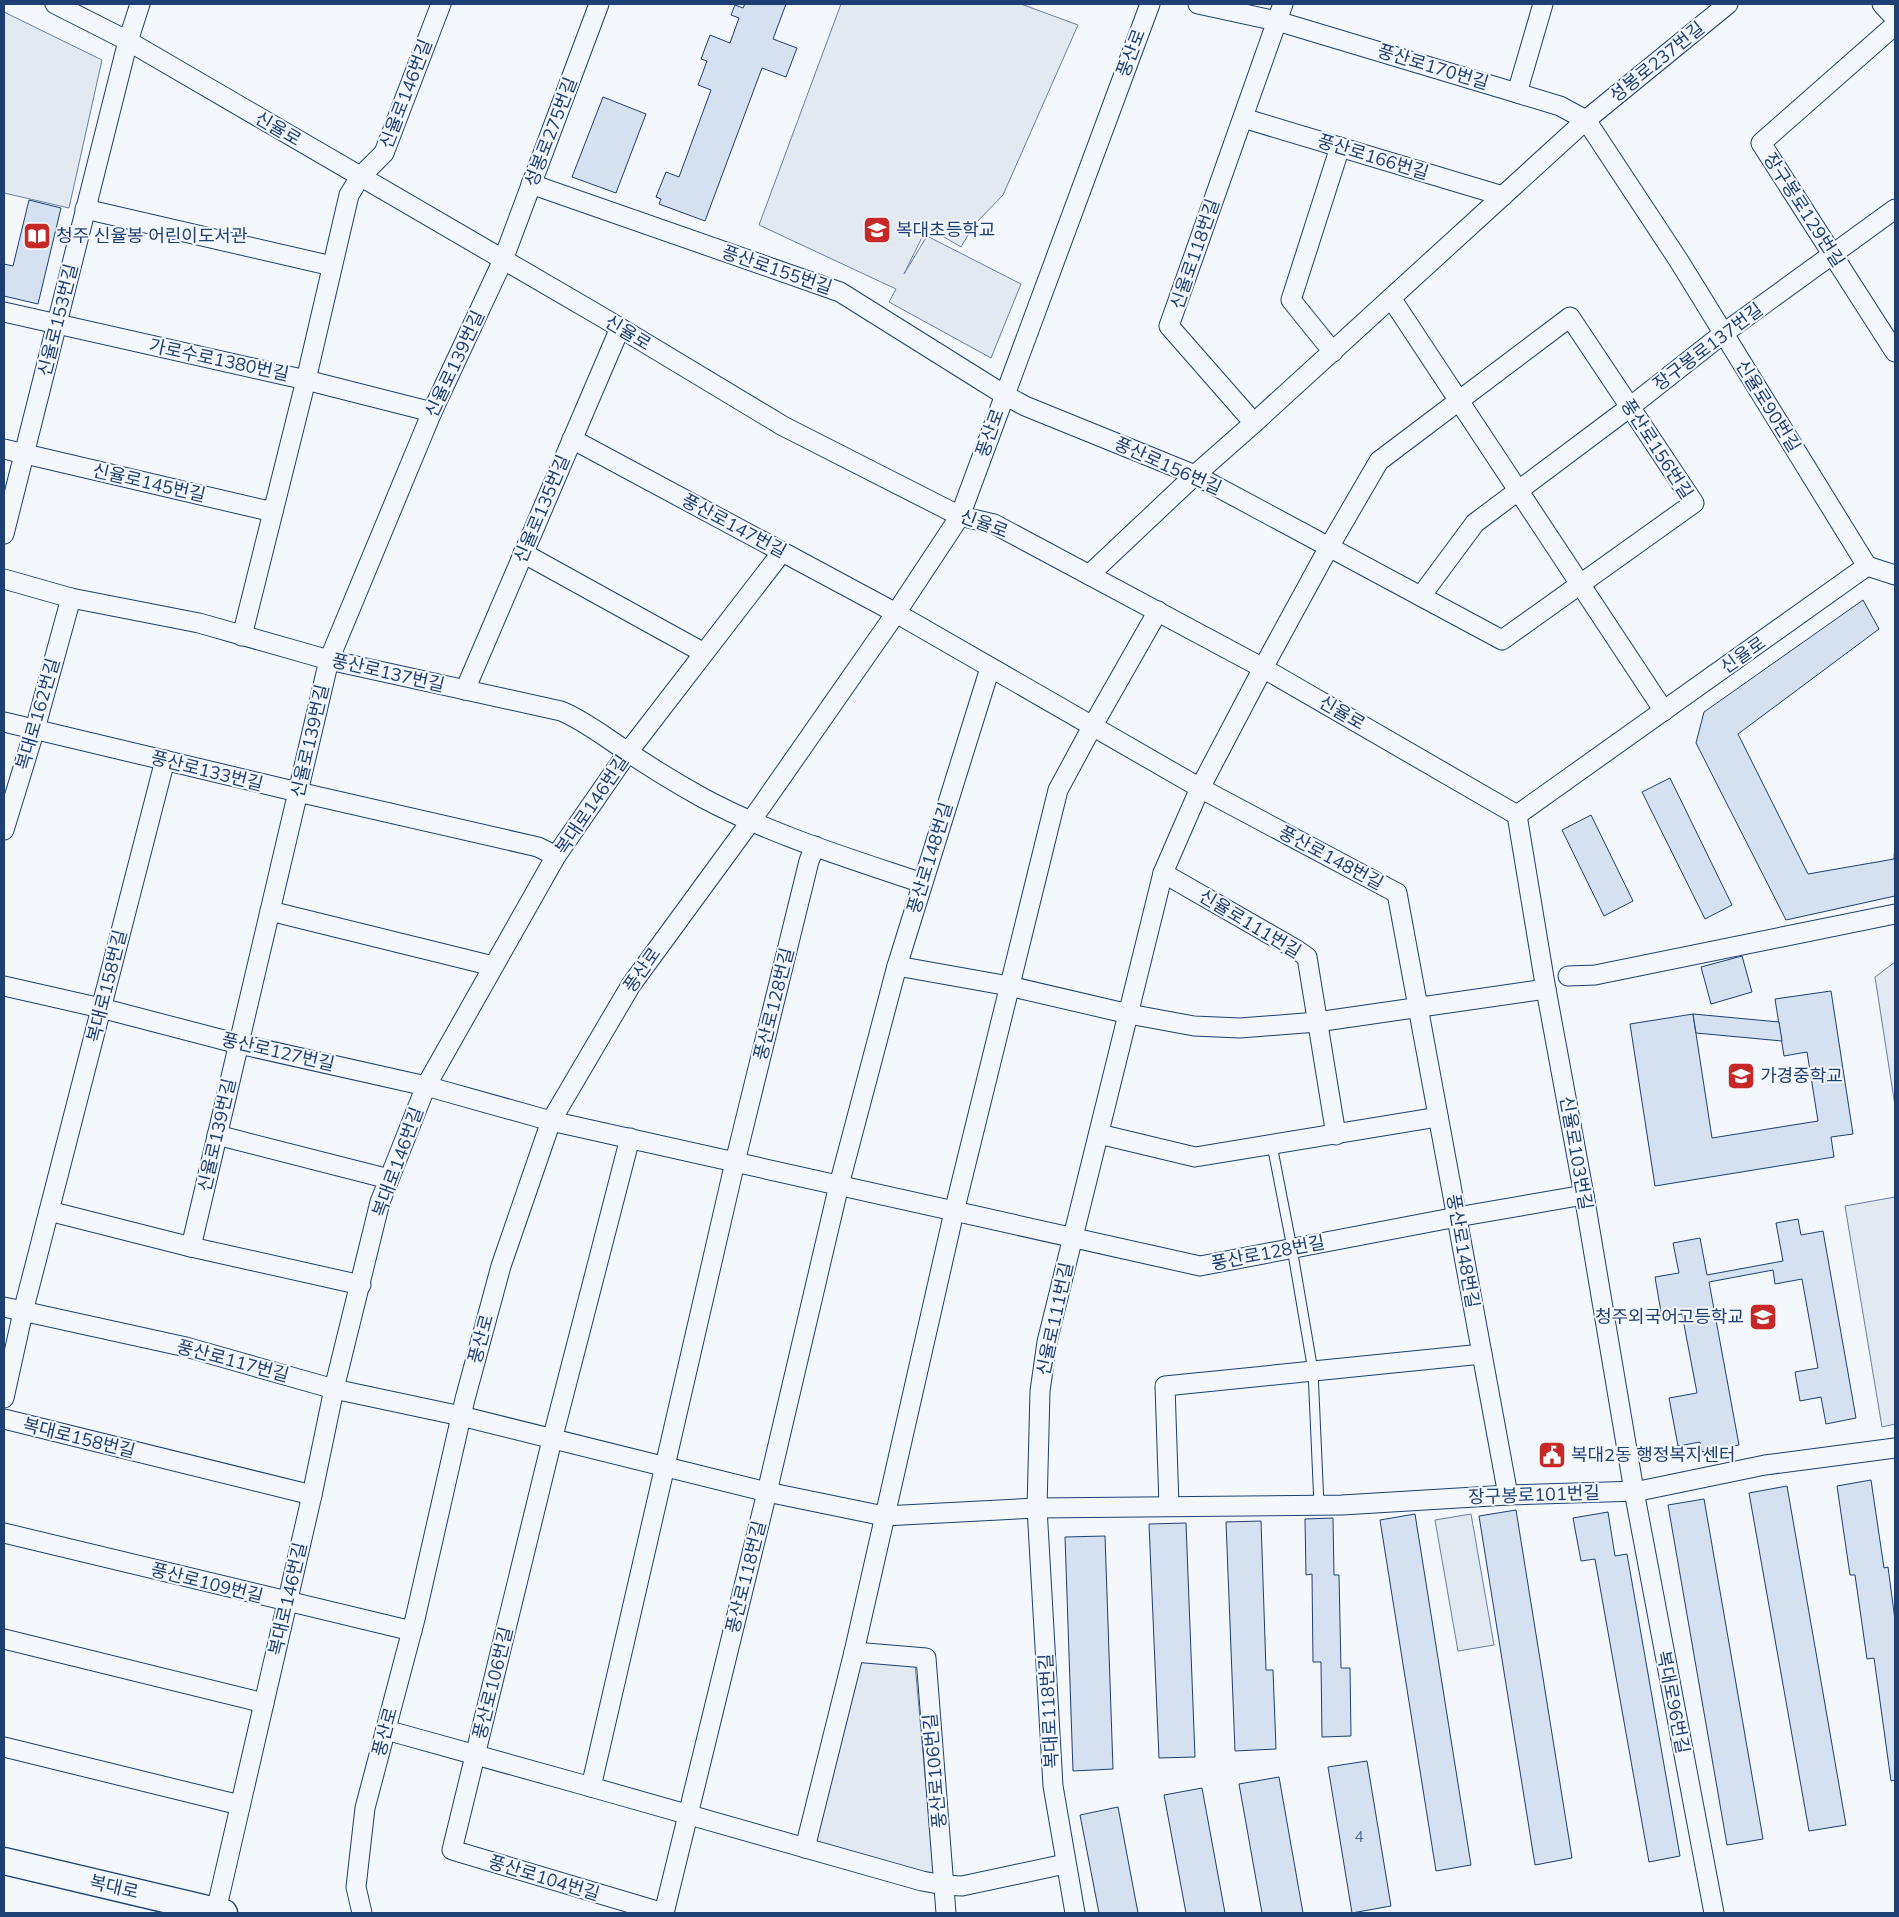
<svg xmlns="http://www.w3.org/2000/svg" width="1899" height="1917" viewBox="0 0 1899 1917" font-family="Mulish,'Noto Sans KR',sans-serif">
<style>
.green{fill:#e3e9f0;stroke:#687fa3}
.building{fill:#d5e0f0;stroke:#1d3f73}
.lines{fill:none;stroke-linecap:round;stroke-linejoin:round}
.lane-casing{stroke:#1d3f73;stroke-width:11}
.street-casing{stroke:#1d3f73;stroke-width:21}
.secondary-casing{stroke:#1d3f73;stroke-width:29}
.lane{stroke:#f4f7fb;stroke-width:9}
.street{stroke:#f4f7fb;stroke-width:19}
.secondary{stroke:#f4f7fb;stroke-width:26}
.labels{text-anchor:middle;stroke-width:4;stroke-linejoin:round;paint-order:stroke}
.number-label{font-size:15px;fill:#4b6792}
.street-label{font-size:18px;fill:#1d3f73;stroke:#f4f7fb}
.poi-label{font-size:18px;fill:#1d3f73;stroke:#f4f7fb;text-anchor:start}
</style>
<rect width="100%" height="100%" fill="#f4f7fb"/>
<g class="green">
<polygon points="841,4 1021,4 1078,25 1003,195 974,225 961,247 927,227 904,274 927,236 1021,284 991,358 889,302 896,289 759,225"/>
<polygon points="4,12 102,60 69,208 4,193"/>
<polygon points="1895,962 1895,1106 1875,977"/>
<polygon points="1895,1197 1895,1424 1882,1427 1845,1206"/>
<polygon points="1471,1514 1494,1645 1458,1651 1435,1520"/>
<polygon points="861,1661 915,1664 934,1876 816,1842"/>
</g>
<g class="building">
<polygon points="745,4 786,4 773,39 797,48 786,77 762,68 705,221 659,204 661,199 656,197 666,172 679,177 711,90 698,85 707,61 701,59 710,35 730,43 739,18 731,15 735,5 743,8"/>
<polygon points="603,97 646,114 616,193 572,177"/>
<polygon points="29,200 61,208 38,304 4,296 4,264 13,266"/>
<polygon points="1863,600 1879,629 1738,734 1808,874 1894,859 1895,843 1895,896 1786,920 1696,743 1704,712"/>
<polygon points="1670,778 1732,905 1705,919 1642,792"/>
<polygon points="1591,815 1633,901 1604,916 1562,830"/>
<polygon points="1742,956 1752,992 1711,1004 1701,967"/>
<polygon points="1831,991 1853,1134 1831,1137 1834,1157 1655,1186 1630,1024 1693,1014 1712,1138 1818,1121 1807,1052 1784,1056 1775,999"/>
<polygon points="1693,1014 1779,1022 1782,1041 1696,1033"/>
<polygon points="1798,1219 1801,1235 1823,1231 1856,1418 1826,1424 1821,1397 1800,1401 1795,1372 1818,1368 1802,1279 1775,1284 1773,1270 1709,1282 1739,1445 1702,1452 1700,1442 1678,1446 1669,1398 1697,1393 1682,1314 1662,1318 1655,1277 1679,1273 1673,1243 1700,1238 1707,1275 1783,1261 1776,1223"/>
<polygon points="1871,1480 1884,1568 1888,1567 1895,1620 1895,1780 1891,1781 1874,1658 1867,1659 1855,1575 1850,1575 1837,1486"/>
<polygon points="1787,1486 1846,1825 1809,1831 1749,1493"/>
<polygon points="1704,1499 1763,1839 1727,1845 1668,1505"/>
<polygon points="1516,1510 1572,1858 1535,1865 1479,1516"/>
<polygon points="1608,1512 1615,1556 1627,1554 1680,1856 1649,1862 1595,1559 1581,1561 1573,1518"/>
<polygon points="1415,1514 1471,1865 1436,1871 1380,1520"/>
<polygon points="1333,1518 1334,1575 1339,1575 1341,1668 1350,1668 1351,1736 1322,1737 1321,1662 1313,1662 1312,1574 1306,1575 1305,1519"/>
<polygon points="1261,1521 1266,1670 1273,1670 1276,1749 1235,1751 1226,1522"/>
<polygon points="1186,1523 1195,1757 1159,1758 1149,1524"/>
<polygon points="1105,1536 1113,1769 1073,1771 1065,1537"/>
<polygon points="1367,1761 1391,1906 1352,1913 1328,1767"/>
<polygon points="1279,1777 1303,1913 1262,1913 1239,1784"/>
<polygon points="1202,1788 1225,1913 1186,1913 1164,1795"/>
<polygon points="1118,1807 1138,1913 1099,1913 1080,1815"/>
</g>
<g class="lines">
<g class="lane-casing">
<polyline id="lane" points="1272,1145 1292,1248 1313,1371 1319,1505"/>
</g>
<g class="street-casing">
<g id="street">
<polyline points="55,4 128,41 602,317 783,426 960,516 994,524 1263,668 1517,815"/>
<polyline points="1198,4 1277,21 1517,93 1560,106 1586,120 1679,261 1867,566"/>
<polyline points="1882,4 1895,18"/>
<polyline points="1895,25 1761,143 1895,352"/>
<polyline points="1517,93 1543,4"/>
<polyline points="1243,118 1503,196"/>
<polyline points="531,184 840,292 1003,394 1025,406 1195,475 1502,640 1694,503 1570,317 1379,461 1329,547 1263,668 1200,788 1163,873 1047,1342 1040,1391 1037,1508 1053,1786 1075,1913"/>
<polyline points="85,209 332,266"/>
<polyline points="1391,298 1664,711"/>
<polyline points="4,312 306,380 432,412"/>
<polyline points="1333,352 1291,300 1340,147"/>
<polyline points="1254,423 1169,326 1283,4"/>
<polyline points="572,439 896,613 1200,788 1397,893 1508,1495"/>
<polyline points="4,449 273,512"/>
<polyline points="4,534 128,41 140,4"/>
<polyline points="523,553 704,653"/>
<polyline points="1089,575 1195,475 1254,423 1586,120 1728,4"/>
<path d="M4,579L71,598L199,623L329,660L561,711C583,720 602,735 622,748C648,766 676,783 703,798C772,835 848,858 922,883"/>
<polyline points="1421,596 1475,523 1630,407 1724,333 1895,209"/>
<polyline points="242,636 306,380 349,195 360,177 384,153 441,4"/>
<polyline points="465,690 620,328"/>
<polyline points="4,722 298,792 538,847 556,856"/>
<polyline points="1517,815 1545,984 1584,1195 1634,1491 1714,1913"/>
<polyline points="1517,815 1867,566 1895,575"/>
<polyline points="4,830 35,729 71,598"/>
<polyline points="1163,873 1297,950 1307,957 1336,1135"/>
<polyline points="270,911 493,966"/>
<polyline points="897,966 1009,986 1129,1014 1194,1026 1240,1028 1317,1022 1546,989"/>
<polyline points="1568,976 1595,975 1895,914"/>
<polyline points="4,986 101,1008 239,1044 426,1086 551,1121 1200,1266 1457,1217 1584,1195"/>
<polyline points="1099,1134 1195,1157 1438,1117"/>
<polyline points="217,1135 389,1179"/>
<polyline points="630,1138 552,1440 452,1850 664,1913"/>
<polyline points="49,1211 191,1247 361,1285"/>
<polyline points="191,1247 329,660 432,412 503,260 599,4"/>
<polyline points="4,1307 186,1347 334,1389 461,1416 767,1492 884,1516 1037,1508 1342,1505 1508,1495 1639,1491 1765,1465 1895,1448"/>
<polyline points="4,1398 23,1312 165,760"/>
<polyline points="4,1419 312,1495"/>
<polyline points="1169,1506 1165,1386 1482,1354"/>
<polyline points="4,1533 412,1631"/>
<polyline points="4,1639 264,1703"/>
<polyline points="854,1652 926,1658 946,1913"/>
<polyline points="386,1730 591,1787 922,1881 944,1885 962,1886 1065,1864"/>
<polyline points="4,1747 240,1805"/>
<polyline points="591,1787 735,1162 809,861 815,846"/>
<polyline points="805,1848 854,1652 954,1212 1058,790 1092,727 1158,611"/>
<polyline points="216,1911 312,1495 334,1389 380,1202 426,1086 556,856 628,752 782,552"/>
<polyline points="362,1913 356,1887 365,1808 415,1619 465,1399 501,1266 551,1121 631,985 751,821 896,613 960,516 1150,4"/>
<polyline points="664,1913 767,1492 839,1185 897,966 990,668"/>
</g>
</g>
<g class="secondary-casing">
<polyline id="secondary" points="4,1861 224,1913"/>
</g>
<use href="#lane" class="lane"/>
<use href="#street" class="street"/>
<use href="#secondary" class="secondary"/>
</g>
<defs>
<g id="school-square" transform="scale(1.4375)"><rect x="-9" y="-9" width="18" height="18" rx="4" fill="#c62828" stroke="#f4f7fb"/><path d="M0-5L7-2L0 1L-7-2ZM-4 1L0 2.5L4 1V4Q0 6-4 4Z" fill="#fff"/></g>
<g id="library-square" transform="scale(1.4375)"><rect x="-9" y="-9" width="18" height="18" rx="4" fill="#c62828" stroke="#f4f7fb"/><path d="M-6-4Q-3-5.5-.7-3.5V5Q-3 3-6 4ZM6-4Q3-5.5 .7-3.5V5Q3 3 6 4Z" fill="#fff"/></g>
<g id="civic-square" transform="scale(1.4375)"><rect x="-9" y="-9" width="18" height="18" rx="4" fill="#c62828" stroke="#f4f7fb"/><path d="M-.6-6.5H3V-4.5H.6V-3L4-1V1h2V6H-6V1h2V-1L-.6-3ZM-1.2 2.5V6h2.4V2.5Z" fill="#fff"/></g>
</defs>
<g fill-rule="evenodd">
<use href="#school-square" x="877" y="230"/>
<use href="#library-square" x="37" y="236"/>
<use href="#school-square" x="1741" y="1076"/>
<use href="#school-square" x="1763" y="1317"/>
<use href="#civic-square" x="1552" y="1455"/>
</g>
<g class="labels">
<g class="number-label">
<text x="1359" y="1842">4</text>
</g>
<g class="street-label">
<text transform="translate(1131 53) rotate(-69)" y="6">풍산로</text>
<text transform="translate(1657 62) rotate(-39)" y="6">성봉로237번길</text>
<text transform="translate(1433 67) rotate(17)" y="6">풍산로170번길</text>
<text transform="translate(406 94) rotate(-69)" y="6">신율로146번길</text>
<text transform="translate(278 129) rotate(30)" y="6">신율로</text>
<text transform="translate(551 132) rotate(-69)" y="6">성봉로275번길</text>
<text transform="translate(1373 157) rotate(17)" y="6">풍산로166번길</text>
<text transform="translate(1804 210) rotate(57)" y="6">장구봉로129번길</text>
<text transform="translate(1195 254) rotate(-71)" y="6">신율로118번길</text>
<text transform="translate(777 270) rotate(19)" y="6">풍산로155번길</text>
<text transform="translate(58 320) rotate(-76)" y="6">신율로153번길</text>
<text transform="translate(628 333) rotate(31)" y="6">신율로</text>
<text transform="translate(1708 347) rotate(-37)" y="6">장구봉로137번길</text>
<text transform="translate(219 360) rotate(12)" y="6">가로수로1380번길</text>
<text transform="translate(455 364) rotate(-65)" y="6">신율로139번길</text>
<text transform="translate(1768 406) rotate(58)" y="6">신율로90번길</text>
<text transform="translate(990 433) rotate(-70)" y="6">풍산로</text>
<text transform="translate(1657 449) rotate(57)" y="6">풍산로156번길</text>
<text transform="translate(1168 466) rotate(24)" y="6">풍산로156번길</text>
<text transform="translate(149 483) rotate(13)" y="6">신율로145번길</text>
<text transform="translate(542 509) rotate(-67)" y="6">신율로135번길</text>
<text transform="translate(984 524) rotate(20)" y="6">신율로</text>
<text transform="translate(734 526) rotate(28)" y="6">풍산로147번길</text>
<text transform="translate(1743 655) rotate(-35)" y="6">신율로</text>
<text transform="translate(388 673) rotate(13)" y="6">풍산로137번길</text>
<text transform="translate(1342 713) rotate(30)" y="6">신율로</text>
<text transform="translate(38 714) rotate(-74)" y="6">복대로162번길</text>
<text transform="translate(310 741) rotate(-77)" y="6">신율로139번길</text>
<text transform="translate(207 771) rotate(14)" y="6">풍산로133번길</text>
<text transform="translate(592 805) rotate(-56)" y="6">복대로146번길</text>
<text transform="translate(930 858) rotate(-73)" y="6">풍산로148번길</text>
<text transform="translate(1331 858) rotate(28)" y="6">풍산로148번길</text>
<text transform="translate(1250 924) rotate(31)" y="6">신율로111번길</text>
<text transform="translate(642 970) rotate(-55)" y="6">풍산로</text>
<text transform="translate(107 986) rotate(-76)" y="6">복대로158번길</text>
<text transform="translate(774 1004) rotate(-76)" y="6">풍산로128번길</text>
<text transform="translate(278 1052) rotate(13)" y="6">풍산로127번길</text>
<text transform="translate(217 1135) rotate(-77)" y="6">신율로139번길</text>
<text transform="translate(1576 1153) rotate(80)" y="6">신율로103번길</text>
<text transform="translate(398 1162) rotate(-70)" y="6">복대로146번길</text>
<text transform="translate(1463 1251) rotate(80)" y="6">풍산로148번길</text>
<text transform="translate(1268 1253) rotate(-11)" y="6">풍산로128번길</text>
<text transform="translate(1055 1319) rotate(-78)" y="6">신율로111번길</text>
<text transform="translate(481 1339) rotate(-75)" y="6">풍산로</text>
<text transform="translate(233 1361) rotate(15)" y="6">풍산로117번길</text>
<text transform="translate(79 1438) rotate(14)" y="6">복대로158번길</text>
<text transform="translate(1534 1495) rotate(-2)" y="6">장구봉로101번길</text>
<text transform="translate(746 1577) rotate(-76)" y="6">풍산로118번길</text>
<text transform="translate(207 1583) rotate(14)" y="6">풍산로109번길</text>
<text transform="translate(288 1599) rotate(-77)" y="6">복대로146번길</text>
<text transform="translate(493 1683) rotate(-76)" y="6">풍산로106번길</text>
<text transform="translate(1673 1702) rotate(79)" y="6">복대로96번길</text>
<text transform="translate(1049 1711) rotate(-93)" y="6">복대로118번길</text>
<text transform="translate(385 1732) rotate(-75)" y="6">풍산로</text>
<text transform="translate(935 1771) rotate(-95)" y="6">풍산로106번길</text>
<text transform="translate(544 1878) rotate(17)" y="6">풍산로104번길</text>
<text transform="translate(114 1887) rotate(13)" y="6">복대로</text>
</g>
<g class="poi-label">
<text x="896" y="236">복대초등학교</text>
<text x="56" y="242">청주 신율봉 어린이도서관</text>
<text x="1760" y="1082">가경중학교</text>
<text x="1744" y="1323" text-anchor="end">청주외국어고등학교</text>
<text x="1571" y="1461">복대2동 행정복지센터</text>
</g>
</g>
<rect width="1899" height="1917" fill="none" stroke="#1d3f73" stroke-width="10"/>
</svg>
